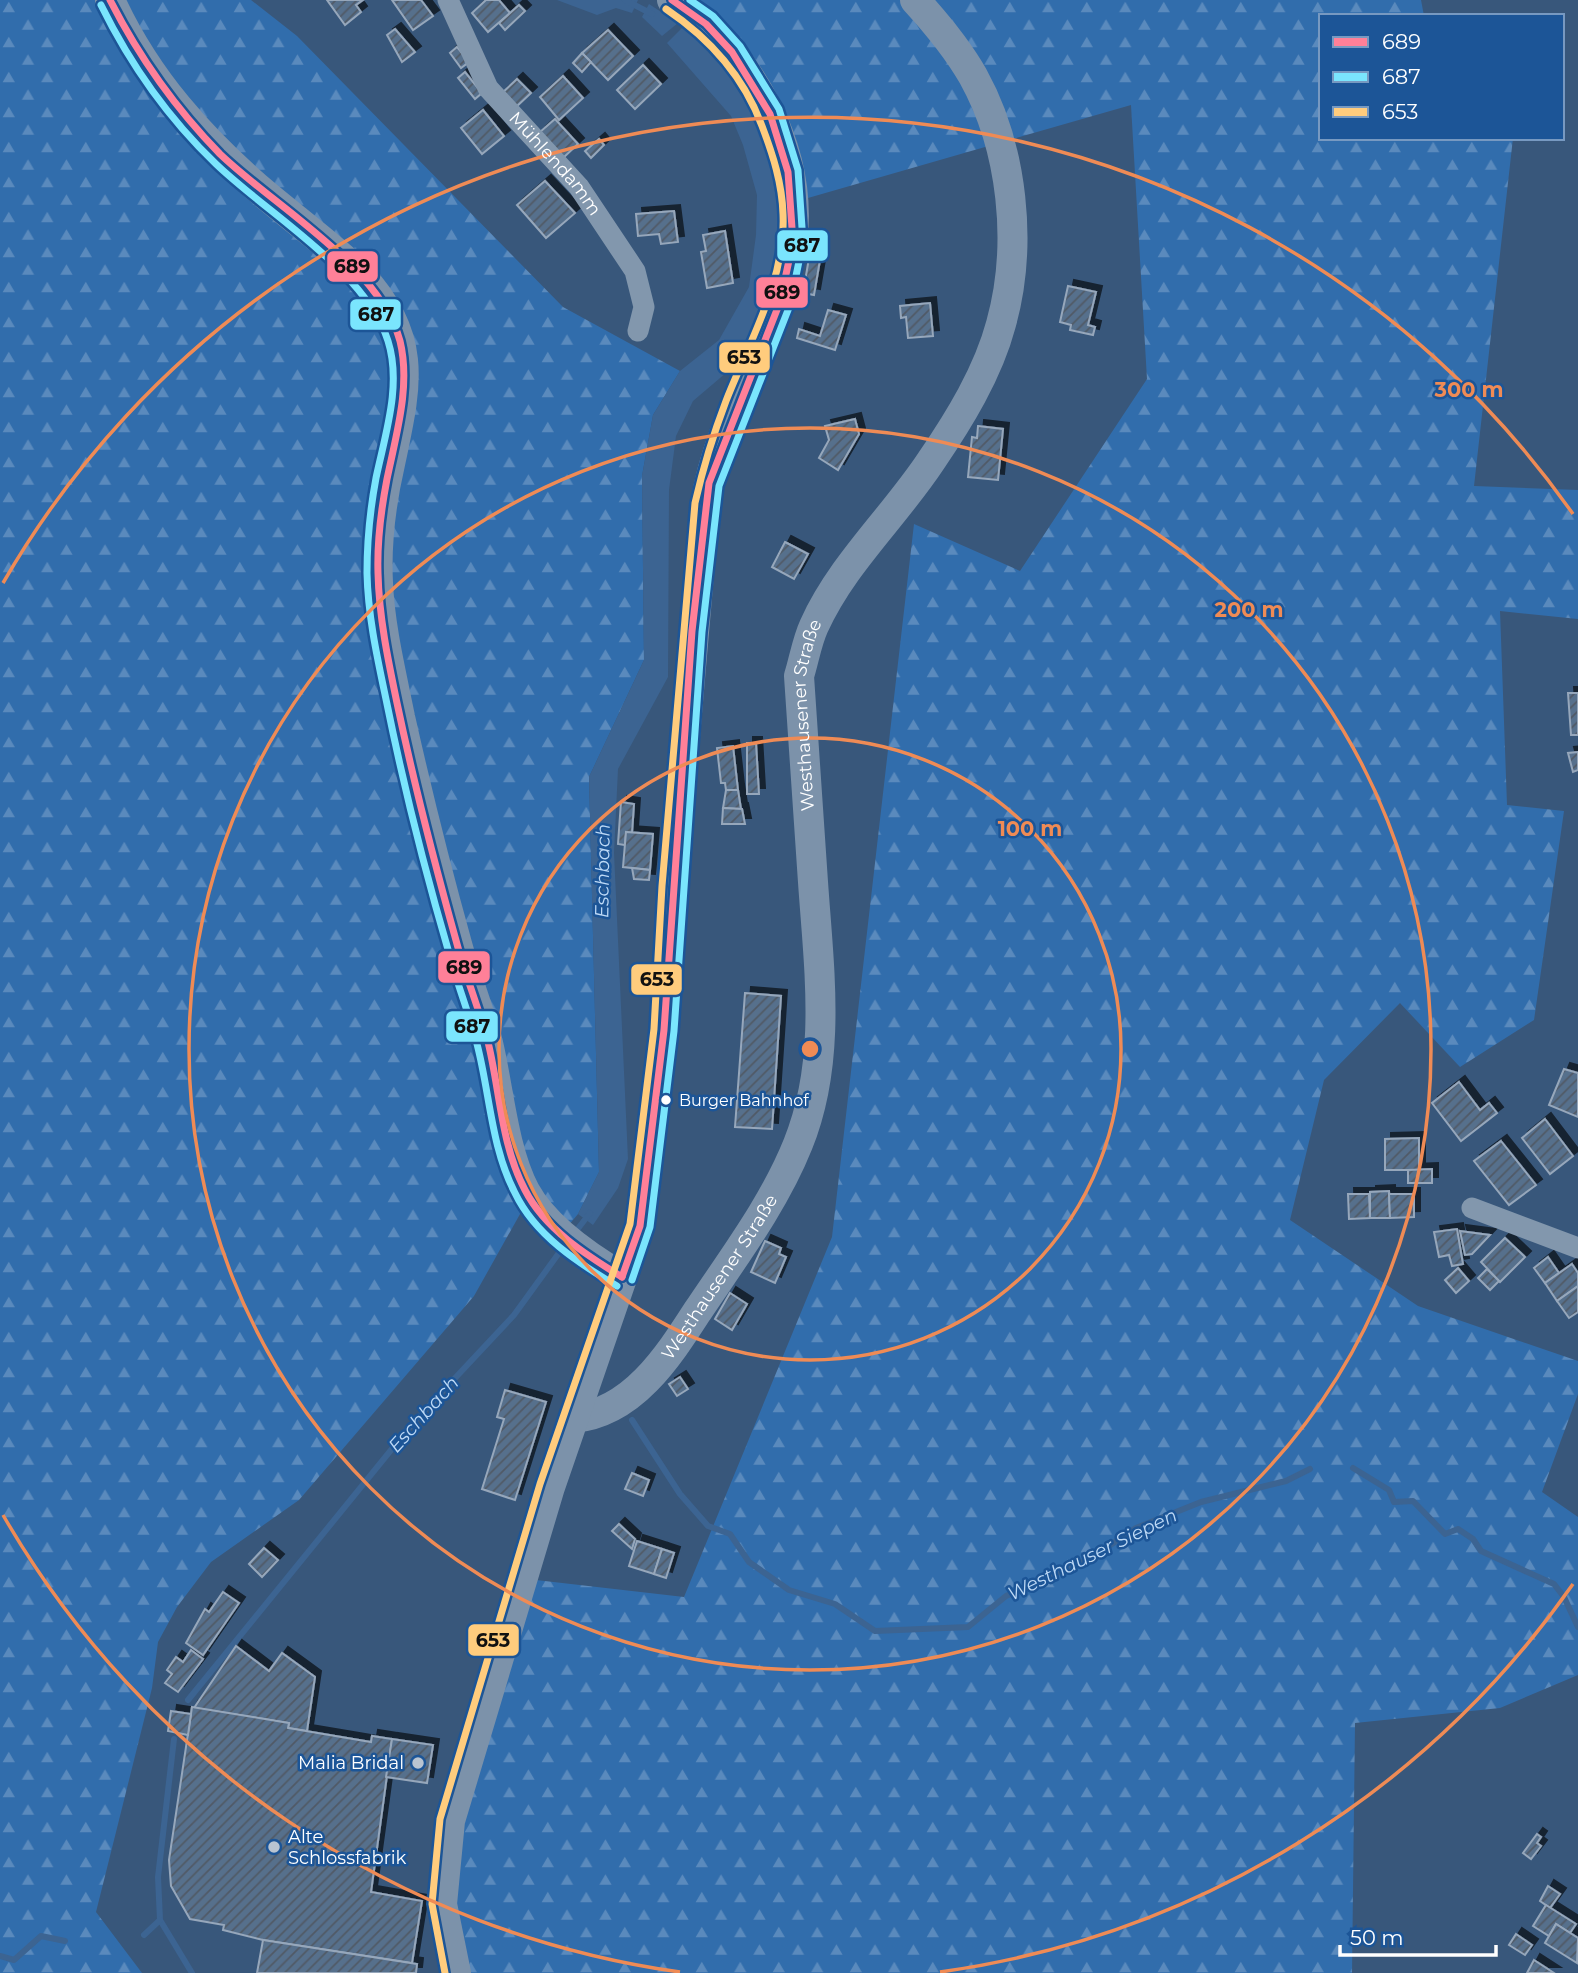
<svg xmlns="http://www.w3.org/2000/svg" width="1578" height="1973" viewBox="0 0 1578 1973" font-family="Montserrat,sans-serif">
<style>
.forest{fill:url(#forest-firs)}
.water{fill:#3c6492}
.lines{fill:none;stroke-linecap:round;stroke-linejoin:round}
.stream{stroke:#3c6492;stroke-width:6}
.building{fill:url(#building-hatch);stroke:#96a7bb;stroke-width:2;filter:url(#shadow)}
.minor{stroke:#8297ad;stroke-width:21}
.secondary{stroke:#7c92aa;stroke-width:30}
.bus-1-casing{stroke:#1c5597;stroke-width:12}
.bus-2-casing{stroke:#1c5597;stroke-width:12}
.bus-3-casing{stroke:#1c5597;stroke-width:12}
.bus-1{stroke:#ff8098;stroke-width:7}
.bus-2{stroke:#7ae5fd;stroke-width:7}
.bus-3{stroke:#ffcc7d;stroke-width:7}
.ring{fill:none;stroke:#ef8b55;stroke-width:3.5}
.bus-dot{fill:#fff;stroke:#1c5597;stroke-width:2.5}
.poi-dot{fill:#b9c4d1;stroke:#1c5597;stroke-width:2.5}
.labels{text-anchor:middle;stroke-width:5;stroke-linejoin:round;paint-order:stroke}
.bus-label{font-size:16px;fill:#fff;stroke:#1c5597;text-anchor:start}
.street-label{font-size:18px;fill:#fff;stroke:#1c5597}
.poi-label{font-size:18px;fill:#fff;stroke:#1c5597;text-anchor:end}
.water-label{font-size:19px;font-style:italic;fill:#bdd9f6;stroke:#1c5597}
.centre{fill:#ef8b55;stroke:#1c5597;stroke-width:3.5}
.ring-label{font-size:21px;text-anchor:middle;font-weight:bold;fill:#ef8b55;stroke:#1c5597;stroke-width:5;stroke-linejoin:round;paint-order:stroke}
.line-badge{stroke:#1c5597;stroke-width:2.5}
.pale-badge-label{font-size:19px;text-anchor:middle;font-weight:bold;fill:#111}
</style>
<defs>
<pattern id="forest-firs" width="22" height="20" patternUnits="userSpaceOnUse" patternTransform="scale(1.75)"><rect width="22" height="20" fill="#316dac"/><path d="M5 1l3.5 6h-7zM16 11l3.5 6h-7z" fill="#5a8abd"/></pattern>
<pattern id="building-hatch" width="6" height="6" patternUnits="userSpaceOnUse" patternTransform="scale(1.75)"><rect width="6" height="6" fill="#566f8c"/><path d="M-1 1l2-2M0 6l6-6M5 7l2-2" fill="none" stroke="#505a66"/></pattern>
<filter id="shadow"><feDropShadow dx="6" dy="-6" stdDeviation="0" flood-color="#0009"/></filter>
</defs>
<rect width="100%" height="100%" fill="#38577b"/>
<g class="forest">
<polygon points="0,0 251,0 297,36 563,307 680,371 653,415 642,476 644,660 589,777 599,1172 578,1214 562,1233 529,1198 474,1296 299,1500 211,1562 177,1607 158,1642 152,1688 96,1912 142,1973 0,1973"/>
<polygon points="693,0 1421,0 1424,16 1321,16 1321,138 1513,138 1474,486 1578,490 1578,619 1500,611 1507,805 1564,811 1534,1020 1460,1067 1400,1003 1324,1080 1290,1220 1418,1306 1578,1361 1578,1394 1542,1492 1578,1517 1578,1675 1500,1708 1355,1723 1352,1973 469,1973 452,1923 452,1861 536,1580 684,1597 832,1237 914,524 1020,571 1147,379 1131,105 801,200"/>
</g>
<g class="water">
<polygon points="557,0 638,0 632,13 616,8 597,15"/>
<polygon points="649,4 678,23 662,36 642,17"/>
<polygon points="684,26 725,70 751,111 770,163 779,215 775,260 758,316 733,367 693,401 676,436 669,490 668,677 618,769 614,853 628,1159 618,1188 593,1225 578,1214 599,1172 589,777 644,660 642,476 653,415 680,371 719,340 749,287 756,235 757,195 743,145 731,116 667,43"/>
</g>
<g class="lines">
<g class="stream">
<polyline points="625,0 652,14"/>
<polyline points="573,1235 590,1213"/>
<polyline points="632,1420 680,1494 708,1526 730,1534 749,1562 789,1590 835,1604 875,1631 968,1627 1006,1596 1089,1559 1136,1528 1201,1502 1286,1481 1310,1469"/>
<polyline points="1353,1468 1389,1490 1394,1502 1413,1501 1445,1534 1458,1529 1473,1539 1481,1551 1554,1584 1564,1597 1578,1627"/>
<polyline points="188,1700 413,1423 514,1315 564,1246"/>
<polyline points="174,1739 158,1877 160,1920 192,1973"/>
<polyline points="144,1935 160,1920"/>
<polyline points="0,1956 14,1960 41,1936 65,1941"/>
</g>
</g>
<g class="building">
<polygon points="327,0 363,0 356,5 361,12 345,25"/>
<polygon points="392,0 421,0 433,16 413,30"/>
<polygon points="486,0 499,0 510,13 488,32 472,13"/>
<polygon points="519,5 525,11 505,30 499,23"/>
<polygon points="395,29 415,52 402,62 387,35"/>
<polygon points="608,30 633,56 608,80 582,53"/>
<polygon points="457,47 469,62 461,68 450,53"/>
<polygon points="582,53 591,62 582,72 573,63"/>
<polygon points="643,65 661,84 635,109 617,90"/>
<polygon points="465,72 482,93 475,99 458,78"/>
<polygon points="563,76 583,98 559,120 540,97"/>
<polygon points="517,79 531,93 516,107 502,93"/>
<polygon points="483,110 504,136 482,154 461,128"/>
<polygon points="555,119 578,144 563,158 540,132"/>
<polygon points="599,139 604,145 591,158 585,151"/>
<polygon points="545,181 575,213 546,238 517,205"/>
<polygon points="674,211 678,242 661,244 659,234 638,236 636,214"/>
<polygon points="725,231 733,283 707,288 701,252 706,251 703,235"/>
<polygon points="809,258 820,260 814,295 803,293"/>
<polygon points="1068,286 1096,292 1088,325 1095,327 1093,335 1070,330 1071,325 1060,322"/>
<polygon points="930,303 933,336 908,338 906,317 901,318 900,306"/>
<polygon points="828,310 846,315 835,350 797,338 799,329 820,336"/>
<polygon points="855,419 859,434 838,470 819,458 829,440 825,426"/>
<polygon points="978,426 1003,429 998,480 968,477 972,437 977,438"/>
<polygon points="785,542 808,554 794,579 772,567"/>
<polygon points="1568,693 1578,693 1578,735 1571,735"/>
<polygon points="747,743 756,743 759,794 747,794"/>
<polygon points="733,746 738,790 726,790 725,783 721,783 717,748"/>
<polygon points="1578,752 1578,770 1573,772 1568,753"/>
<polygon points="726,790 738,790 741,809 723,808"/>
<polygon points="621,802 634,804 632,833 626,832 625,845 618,844"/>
<polygon points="723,808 742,809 745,824 722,824"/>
<polygon points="626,832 653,834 650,870 623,867"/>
<polygon points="632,868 650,870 649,880 634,879"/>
<polygon points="745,993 781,996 772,1129 735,1127"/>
<polygon points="1564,1069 1578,1073 1578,1117 1549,1105"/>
<polygon points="1459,1082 1480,1110 1489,1103 1497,1113 1461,1141 1432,1103"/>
<polygon points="1545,1119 1573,1156 1550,1174 1522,1138"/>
<polygon points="1419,1138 1419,1170 1385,1170 1385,1139"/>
<polygon points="1501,1141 1536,1185 1509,1205 1474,1161"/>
<polygon points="1432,1169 1432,1183 1408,1183 1408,1170"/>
<polygon points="1389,1191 1390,1218 1370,1218 1370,1192"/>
<polygon points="1348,1194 1369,1194 1370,1218 1349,1219"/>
<polygon points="1389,1194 1414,1194 1414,1217 1390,1218"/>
<polygon points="1457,1229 1463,1264 1452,1266 1449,1255 1439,1257 1434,1232"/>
<polygon points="1460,1231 1490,1235 1472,1254 1465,1255"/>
<polygon points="1505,1238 1525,1257 1500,1282 1481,1262"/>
<polygon points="765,1241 781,1248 779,1254 786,1257 775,1283 751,1272"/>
<polygon points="1548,1257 1559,1273 1545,1283 1534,1268"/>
<polygon points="1572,1264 1578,1273 1578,1286 1557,1301 1545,1283"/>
<polygon points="1458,1268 1469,1281 1456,1293 1445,1280"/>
<polygon points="1487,1269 1499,1281 1490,1290 1478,1278"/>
<polygon points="1578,1286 1578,1312 1569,1318 1557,1301"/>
<polygon points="730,1293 747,1304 732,1330 715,1319"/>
<polygon points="680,1377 688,1389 677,1396 669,1384"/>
<polygon points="505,1390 546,1402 515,1500 482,1489 504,1419 497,1417"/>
<polygon points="632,1473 649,1480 643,1496 625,1489"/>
<polygon points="619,1524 635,1539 632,1549 612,1531"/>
<polygon points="637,1541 662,1549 654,1574 629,1566"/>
<polygon points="264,1548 278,1560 262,1577 249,1564"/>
<polygon points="662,1549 674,1553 666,1578 654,1574"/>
<polygon points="223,1592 239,1603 203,1655 186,1643 205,1609 209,1612"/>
<polygon points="236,1646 269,1671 282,1653 315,1677 307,1731 288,1728 289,1723 194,1708"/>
<polygon points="191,1650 203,1659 178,1692 165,1683 172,1674 167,1670 176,1657 183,1662"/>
<polygon points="192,1707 289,1723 288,1728 371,1742 372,1736 392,1739 371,1892 422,1901 412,1963 263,1940 223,1930 224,1925 190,1919 171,1886 169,1860"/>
<polygon points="171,1711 191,1714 188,1735 168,1731"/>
<polygon points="392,1739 433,1745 427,1783 386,1777"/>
<polygon points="1537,1834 1541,1837 1537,1843 1541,1846 1531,1859 1523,1853"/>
<polygon points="1548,1886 1560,1894 1550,1908 1540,1901"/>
<polygon points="1546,1905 1576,1924 1570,1933 1556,1924 1549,1936 1533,1926"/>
<polygon points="1556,1924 1578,1938 1577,1963 1545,1943"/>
<polygon points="1516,1934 1532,1945 1525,1955 1509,1945"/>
<polygon points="263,1940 417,1964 416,1973 257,1973"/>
<polygon points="1534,1960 1554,1973 1527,1973"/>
</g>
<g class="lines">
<g class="minor">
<path id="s1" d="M448,0L488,88L579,187L635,271L644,307L638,331"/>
<polyline points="1472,1208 1578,1248"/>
</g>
<g class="secondary">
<path d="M110,0C146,79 201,140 267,196C297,221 329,245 358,272C419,339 407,383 390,464C381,503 376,543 378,583C380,628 391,672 400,717C417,793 436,869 457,944C466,977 479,1010 488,1043C499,1089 503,1149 525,1191C544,1226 588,1257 622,1277"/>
<path id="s2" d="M574,1418C632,1413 668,1357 697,1312C733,1258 774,1204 798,1144C832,1060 819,970 813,882C808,814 804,745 799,676C804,660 807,641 814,626C842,564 894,517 931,461C959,420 988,373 1001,324C1023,245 1013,148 973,76C957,48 937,24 915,0"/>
<path d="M456,1973L442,1904L450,1821L550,1487L640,1226L664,1030L672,887L705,505C729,359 847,266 766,106C744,63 713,25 672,0"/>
</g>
<g class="bus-1-casing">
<g id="bus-1">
<path d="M110,0C139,57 175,108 220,154C275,207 380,266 400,341C411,386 396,435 387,479C381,510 377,541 378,573C379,617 388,660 397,703C414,784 435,865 457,944C466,977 479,1009 488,1042C500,1091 501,1145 525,1190C545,1229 586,1255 622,1277"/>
<polyline points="622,1277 640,1226 664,1030 692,631 709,483 780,302 793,242 788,172 770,114 732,52 706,24 672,0"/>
</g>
</g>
<g class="bus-2-casing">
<g id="bus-2">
<path d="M101,5C130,64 168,118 216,164C269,215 366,271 388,341C402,385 385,435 376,478C370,510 367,541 367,573C368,618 378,661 387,704C404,788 425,871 449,953C457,984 469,1013 477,1044C490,1094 491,1147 515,1193C535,1235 578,1263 617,1286"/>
<polyline points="632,1280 650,1227 674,1031 702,632 719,486 790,305 803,242 798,170 779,109 740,46 713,16 690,0"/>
</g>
</g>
<g class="bus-3-casing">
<path id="bus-3" d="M445,1973L432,1904L440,1819L540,1484L630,1224L654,1029L662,886L695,503C703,468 713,435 726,401C749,342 786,280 783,214C782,183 773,155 762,126C744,77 709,38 666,9"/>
</g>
<use href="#bus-1" class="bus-1"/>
<use href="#bus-2" class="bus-2"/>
<use href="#bus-3" class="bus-3"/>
</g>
<g class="ring">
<circle cx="810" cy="1049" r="311"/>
<circle cx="810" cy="1049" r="621"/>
<path d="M1573 1584A932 932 0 0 1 940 1972M680 1972A932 932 0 0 1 3 1515M3 583A932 932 0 0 1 1573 514"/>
</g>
<circle class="bus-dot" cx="666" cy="1100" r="6"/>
<g class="poi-dot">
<circle cx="418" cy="1763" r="7"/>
<circle cx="274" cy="1847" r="7"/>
</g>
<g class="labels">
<g class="bus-label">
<text x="679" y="1106">Burger Bahnhof</text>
</g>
<g class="street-label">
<text dy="6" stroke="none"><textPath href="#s1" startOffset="198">Mühlendamm</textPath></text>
<text dy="6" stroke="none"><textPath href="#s2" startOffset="798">Westhausener Straße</textPath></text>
<text dy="6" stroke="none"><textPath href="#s2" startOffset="210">Westhausener Straße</textPath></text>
</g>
<g class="poi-label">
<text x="404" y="1769">Malia Bridal</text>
<text x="288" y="1843" text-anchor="start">Alte<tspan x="288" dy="21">Schlossfabrik</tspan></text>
</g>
<g class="water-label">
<text transform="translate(602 871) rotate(-89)" y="7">Eschbach</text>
<text transform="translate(423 1414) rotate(-48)" y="7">Eschbach</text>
<text transform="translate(1092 1554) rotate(-26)" y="7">Westhauser Siepen</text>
</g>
</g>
<circle cx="810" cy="1049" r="10" class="centre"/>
<g class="ring-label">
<text x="1469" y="397">300 m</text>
<text x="1249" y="617">200 m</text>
<text x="1030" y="836">100 m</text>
</g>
<g class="line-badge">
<rect x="776" y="229" width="53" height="33" rx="7" fill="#7ae5fd"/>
<rect x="326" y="250" width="53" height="33" rx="7" fill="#ff8098"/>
<rect x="755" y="276" width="54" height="33" rx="7" fill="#ff8098"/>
<rect x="349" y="298" width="53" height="33" rx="7" fill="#7ae5fd"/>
<rect x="718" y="341" width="53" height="33" rx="7" fill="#ffcc7d"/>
<rect x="437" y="950" width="54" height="34" rx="7" fill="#ff8098"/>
<rect x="630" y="963" width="53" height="33" rx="7" fill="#ffcc7d"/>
<rect x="445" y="1010" width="54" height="33" rx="7" fill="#7ae5fd"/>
<rect x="467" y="1623" width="53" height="34" rx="7" fill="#ffcc7d"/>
</g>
<g class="pale-badge-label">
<text x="802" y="252">687</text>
<text x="352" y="273">689</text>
<text x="782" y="299">689</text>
<text x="376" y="321">687</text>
<text x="744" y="364">653</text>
<text x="464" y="974">689</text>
<text x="657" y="986">653</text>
<text x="472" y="1033">687</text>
<text x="493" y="1647">653</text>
</g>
<rect x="1319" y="14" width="245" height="126" fill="#1c5597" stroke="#7799c1" stroke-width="2"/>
<rect x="1333" y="37" width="35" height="10" fill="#ff8098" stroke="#7799c1" stroke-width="2"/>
<text x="1382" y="49" font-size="21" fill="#ffffff">689</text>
<rect x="1333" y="72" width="35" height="10" fill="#7ae5fd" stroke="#7799c1" stroke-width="2"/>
<text x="1382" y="84" font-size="21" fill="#ffffff">687</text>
<rect x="1333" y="107" width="35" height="10" fill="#ffcc7d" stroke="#7799c1" stroke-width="2"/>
<text x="1382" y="119" font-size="21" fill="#ffffff">653</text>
<path d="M1340 1945v10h156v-10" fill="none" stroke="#ffffff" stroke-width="3.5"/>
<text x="1350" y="1945" font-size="21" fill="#ffffff" stroke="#1c5597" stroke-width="5" paint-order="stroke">50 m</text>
</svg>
